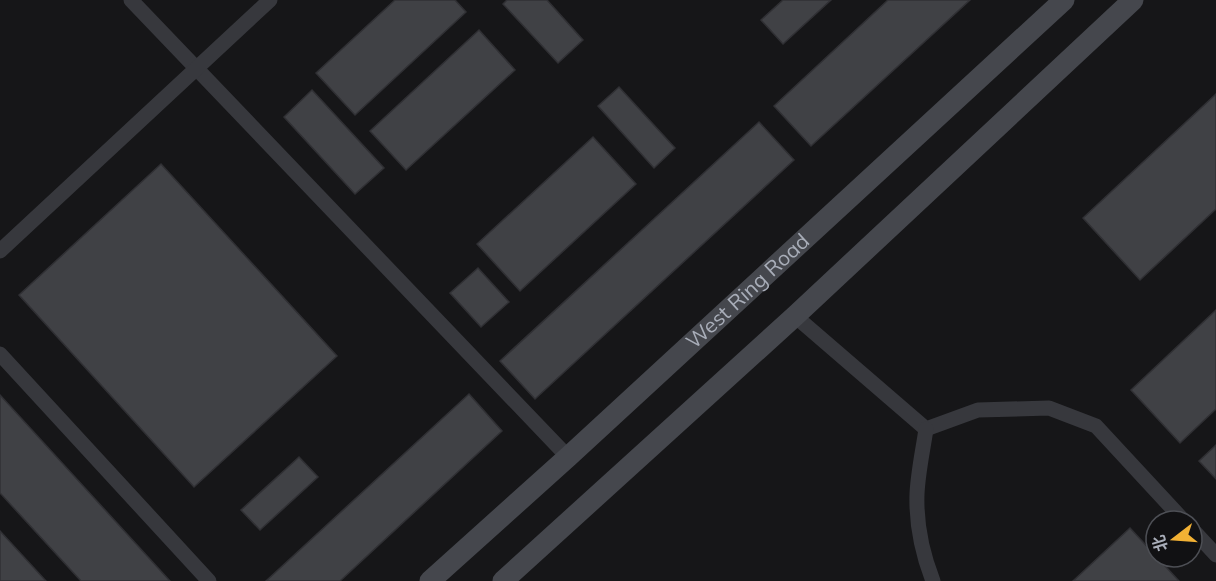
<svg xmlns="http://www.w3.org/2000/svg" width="1216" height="581" viewBox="0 0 1216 581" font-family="Mulish,'Noto Sans SC',sans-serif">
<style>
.building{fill:#404145;stroke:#303034;stroke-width:1.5}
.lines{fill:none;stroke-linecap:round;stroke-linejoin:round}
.street{stroke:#37383d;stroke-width:15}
.secondary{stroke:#45474d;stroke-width:21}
.labels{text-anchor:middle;stroke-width:4.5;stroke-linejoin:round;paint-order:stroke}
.street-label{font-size:21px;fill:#a8adb8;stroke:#111113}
</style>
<rect width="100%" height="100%" fill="#161618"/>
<g class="building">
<polygon points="395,0 455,0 466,12 355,115 316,73"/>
<polygon points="507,0 547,0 583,40 558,63 503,4"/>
<polygon points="783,0 831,0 783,44 761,20"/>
<polygon points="888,0 970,0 811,146 774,106"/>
<polygon points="479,30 515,70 406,170 370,131"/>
<polygon points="619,87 675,148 654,168 598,106"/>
<polygon points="312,90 384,168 355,194 284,117"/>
<polygon points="1216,94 1216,209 1140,280 1083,218"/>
<polygon points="759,122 794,160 535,399 500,361"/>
<polygon points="593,137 636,184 520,291 477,244"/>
<polygon points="161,164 337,356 194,487 19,295"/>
<polygon points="478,268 509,302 481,327 450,293"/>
<polygon points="1216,310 1216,409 1180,443 1131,390"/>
<polygon points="469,394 502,431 340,581 266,581"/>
<polygon points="0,395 170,581 81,581 0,493"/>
<polygon points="1216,445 1216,479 1199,461"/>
<polygon points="299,457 318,477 260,530 241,510"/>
<polygon points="1130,528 1179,581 1073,581"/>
<polygon points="0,531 46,581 0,581"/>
</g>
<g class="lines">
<g class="street">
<polyline points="131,0 568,457"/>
<polyline points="0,251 270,0"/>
<polyline points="795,316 926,429 978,410 1049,408 1096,426 1184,521"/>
<polyline points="0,354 209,581"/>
<path d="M926,429C923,450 918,472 917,494C916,524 922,553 933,581"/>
<polyline points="1192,529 1216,555"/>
</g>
<g class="secondary">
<path id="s1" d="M430,581L568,457L1064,0"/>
<polyline points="503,581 795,316 1133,0"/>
</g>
</g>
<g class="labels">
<g class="street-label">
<text dy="7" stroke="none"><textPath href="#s1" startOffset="430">West Ring Road</textPath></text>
</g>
</g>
<g transform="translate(1174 539) rotate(253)"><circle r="28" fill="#111113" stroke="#4d4f55" stroke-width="1.5"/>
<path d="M0-4.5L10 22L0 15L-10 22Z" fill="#f2b134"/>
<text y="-9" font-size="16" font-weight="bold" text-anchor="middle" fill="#a8adb8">北</text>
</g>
</svg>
